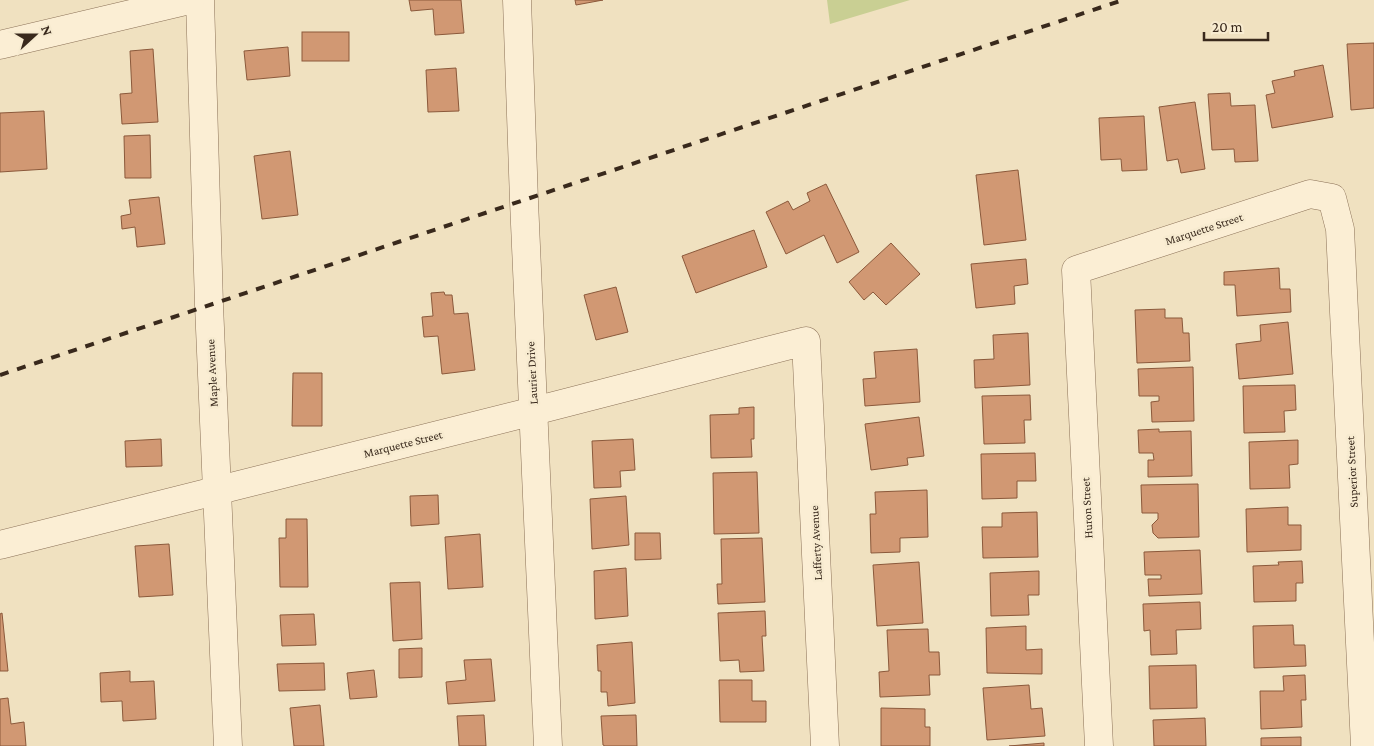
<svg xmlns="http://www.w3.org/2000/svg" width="1374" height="746" viewBox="0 0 1374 746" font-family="'Crimson Pro',serif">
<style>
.green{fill:#c9cf93}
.building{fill:#d19873;stroke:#8b593b}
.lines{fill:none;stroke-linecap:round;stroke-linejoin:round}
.minor-casing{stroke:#8b7157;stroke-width:29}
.minor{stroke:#fbeed4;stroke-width:28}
.rail{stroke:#39291c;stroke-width:4;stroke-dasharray:9 9;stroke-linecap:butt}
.labels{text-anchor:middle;stroke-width:5;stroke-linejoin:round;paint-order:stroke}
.street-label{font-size:12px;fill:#39291c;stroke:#f7ebd0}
</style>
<rect width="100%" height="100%" fill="#f0e1c0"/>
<polygon class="green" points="827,0 910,0 830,24"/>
<g class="building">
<polygon points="409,0 461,0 464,33 435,35 433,9 411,11"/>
<polygon points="575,0 603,0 576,5"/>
<rect x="302" y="32" width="47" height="29"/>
<polygon points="1374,43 1374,108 1351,110 1347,44"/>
<polygon points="288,47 290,76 247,80 244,51"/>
<polygon points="153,49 158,122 122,124 120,94 132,93 130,51"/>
<polygon points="1323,65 1333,117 1272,128 1266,95 1275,93 1272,81 1295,76 1294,71"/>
<polygon points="456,68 459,111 428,112 426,70"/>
<polygon points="1230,93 1231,106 1255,105 1258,161 1235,162 1234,149 1212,150 1208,94"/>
<polygon points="1195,102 1205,169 1181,173 1178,159 1167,161 1159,107"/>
<polygon points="44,111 47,169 0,172 0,113"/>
<polygon points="1144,116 1147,170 1122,171 1121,159 1101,160 1099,118"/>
<polygon points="150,135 151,178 125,178 124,136"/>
<polygon points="290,151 298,215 262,219 254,156"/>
<polygon points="1018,170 1026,240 984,245 976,175"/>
<polygon points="826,184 859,252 837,263 824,235 786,254 766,212 788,201 793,210 810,201 807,193"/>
<polygon points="159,197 165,244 137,247 135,227 122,229 121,216 131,214 129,200"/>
<polygon points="754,230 767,267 696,293 682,256"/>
<polygon points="891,243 920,274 886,305 873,292 864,300 849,282"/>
<polygon points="1026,259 1028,284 1014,286 1015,304 976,308 971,264"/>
<polygon points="1279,268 1280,289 1290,289 1291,312 1237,316 1235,285 1224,285 1224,272"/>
<polygon points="616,287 628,332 596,340 584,295"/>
<polygon points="444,292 445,295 452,295 454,314 468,313 475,370 442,374 438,336 424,337 422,317 433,316 431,293"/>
<polygon points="1165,309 1165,318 1182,318 1183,333 1189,333 1190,361 1137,363 1135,310"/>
<polygon points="1288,322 1293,374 1239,379 1236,344 1261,341 1260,325"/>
<polygon points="1028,333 1030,385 975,388 974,360 994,359 993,335"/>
<polygon points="917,349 920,402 865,406 863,379 876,378 874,352"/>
<polygon points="1193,367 1194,421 1152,422 1151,402 1159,401 1159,396 1139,396 1138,369"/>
<polygon points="293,373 322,373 322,426 292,426"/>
<polygon points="1295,385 1296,410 1284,411 1285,432 1244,433 1243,386"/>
<polygon points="1030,395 1031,420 1024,420 1025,443 984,444 982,396"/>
<polygon points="754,407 754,439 751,439 752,457 711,458 710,415 739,414 739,408"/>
<polygon points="919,417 924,456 907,458 908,465 871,470 865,424"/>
<polygon points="1159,429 1159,432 1191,431 1192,476 1148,477 1148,460 1154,460 1153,453 1139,453 1138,430"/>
<polygon points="161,439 162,466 126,467 125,441"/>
<polygon points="633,439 635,470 620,471 621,487 594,488 592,441"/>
<polygon points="1298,440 1298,464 1289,465 1290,488 1250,489 1249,442"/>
<polygon points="1035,453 1036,481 1017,481 1017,498 982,499 981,454"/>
<polygon points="757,472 759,533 714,534 713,473"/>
<polygon points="1198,484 1199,537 1158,538 1153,533 1152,525 1158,519 1158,513 1142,513 1141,485"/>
<polygon points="927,490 928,537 900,538 900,552 871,553 870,514 876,514 875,492"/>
<polygon points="438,495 439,524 411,526 410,496"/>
<polygon points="626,496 629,545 592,549 590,499"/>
<polygon points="1288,507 1288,525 1301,525 1301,550 1247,552 1246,509"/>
<polygon points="1037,512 1038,557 983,558 982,527 1002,527 1002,513"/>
<polygon points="286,519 307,519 308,587 280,587 279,538 286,538"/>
<polygon points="635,533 660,533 661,559 635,560"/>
<polygon points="480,534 483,587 448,589 445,537"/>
<polygon points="762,538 765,602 718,604 717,584 722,584 721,539"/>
<polygon points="169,544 173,595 139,597 135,546"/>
<polygon points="1200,550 1202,594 1149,596 1148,579 1161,579 1161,575 1145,575 1144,552"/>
<polygon points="1302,561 1303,583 1296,583 1296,601 1254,602 1253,566 1279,565 1278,562"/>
<polygon points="919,562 923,623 877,626 873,565"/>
<polygon points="626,568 628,616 595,619 594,571"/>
<polygon points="1039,571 1039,595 1028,595 1029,615 991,616 990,573"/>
<polygon points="420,582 422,639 393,641 390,583"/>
<polygon points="1200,602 1201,629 1176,630 1177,654 1151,655 1150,630 1144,631 1143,604"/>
<polygon points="765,611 766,636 762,636 764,671 740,672 739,660 720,661 718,613"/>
<polygon points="2,613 8,671 0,671 0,614"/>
<polygon points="314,614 316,645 282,646 280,615"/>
<polygon points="1293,625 1294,645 1305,645 1306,666 1254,668 1253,626"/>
<polygon points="1026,626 1026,650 1042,649 1042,674 987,673 986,628"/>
<polygon points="928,629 929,652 939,652 940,675 929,675 930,695 880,697 879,672 889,671 887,630"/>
<polygon points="632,642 635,703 608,706 607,692 601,692 601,671 598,671 597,645"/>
<polygon points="422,648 422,677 399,678 399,649"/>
<polygon points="491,659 495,701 448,704 446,682 466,680 464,660"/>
<polygon points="324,663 325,690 279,691 277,664"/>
<polygon points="1196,665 1197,708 1150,709 1149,666"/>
<polygon points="374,670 377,697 350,699 347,673"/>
<polygon points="130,671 130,682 154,681 156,719 123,721 122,701 101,702 100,673"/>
<polygon points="1305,675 1306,700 1301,700 1302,727 1261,729 1260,691 1284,691 1283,676"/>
<polygon points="719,680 752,680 752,701 766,701 766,722 720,722"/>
<polygon points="1029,685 1031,709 1042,708 1045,736 987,740 983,688"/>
<polygon points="8,698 11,724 24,722 26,746 0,746 0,699"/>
<polygon points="320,705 324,746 294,746 290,708"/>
<polygon points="881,708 925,709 925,727 930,727 930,746 881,746"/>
<polygon points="484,715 486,746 459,746 457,716"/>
<polygon points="636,715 637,746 605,746 603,745 601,716"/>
<polygon points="1205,718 1206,746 1154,746 1153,720"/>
<polygon points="1301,737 1301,746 1261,746 1261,738"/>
<polygon points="1044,743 1044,746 1009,746"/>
</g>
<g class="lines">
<g class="minor-casing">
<g id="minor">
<polyline points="200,0 209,305 228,746"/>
<polyline points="517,0 524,201 548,746"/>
<polyline points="0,45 190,0"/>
<polyline points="0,545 534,411 806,341 825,746"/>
<polyline points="1099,746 1076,270 1310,194 1332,198 1340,229 1365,746"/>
</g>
</g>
<use href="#minor" class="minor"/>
<polyline class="rail" points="0,375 1123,0"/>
</g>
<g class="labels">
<g class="street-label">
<text transform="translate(1204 229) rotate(-18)" y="4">Marquette Street</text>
<text transform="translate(212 373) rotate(-93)" y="4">Maple Avenue</text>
<text transform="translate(532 373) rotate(-93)" y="4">Laurier Drive</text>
<text transform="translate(403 444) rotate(-14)" y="4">Marquette Street</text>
<text transform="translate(1352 472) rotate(-93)" y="4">Superior Street</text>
<text transform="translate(1087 508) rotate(-93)" y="4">Huron Street</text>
<text transform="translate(816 543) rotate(-93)" y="4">Lafferty Avenue</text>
</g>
</g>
<g transform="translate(35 35) rotate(69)" stroke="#f7ebd0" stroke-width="4" paint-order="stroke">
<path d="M0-4L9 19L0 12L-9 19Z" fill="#39291c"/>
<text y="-8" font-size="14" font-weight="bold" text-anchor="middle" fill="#39291c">N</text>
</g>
<path d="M1204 32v8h64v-8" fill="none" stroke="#39291c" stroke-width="2.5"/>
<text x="1212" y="32" font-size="15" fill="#39291c" stroke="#f7ebd0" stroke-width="4" paint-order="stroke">20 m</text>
</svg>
